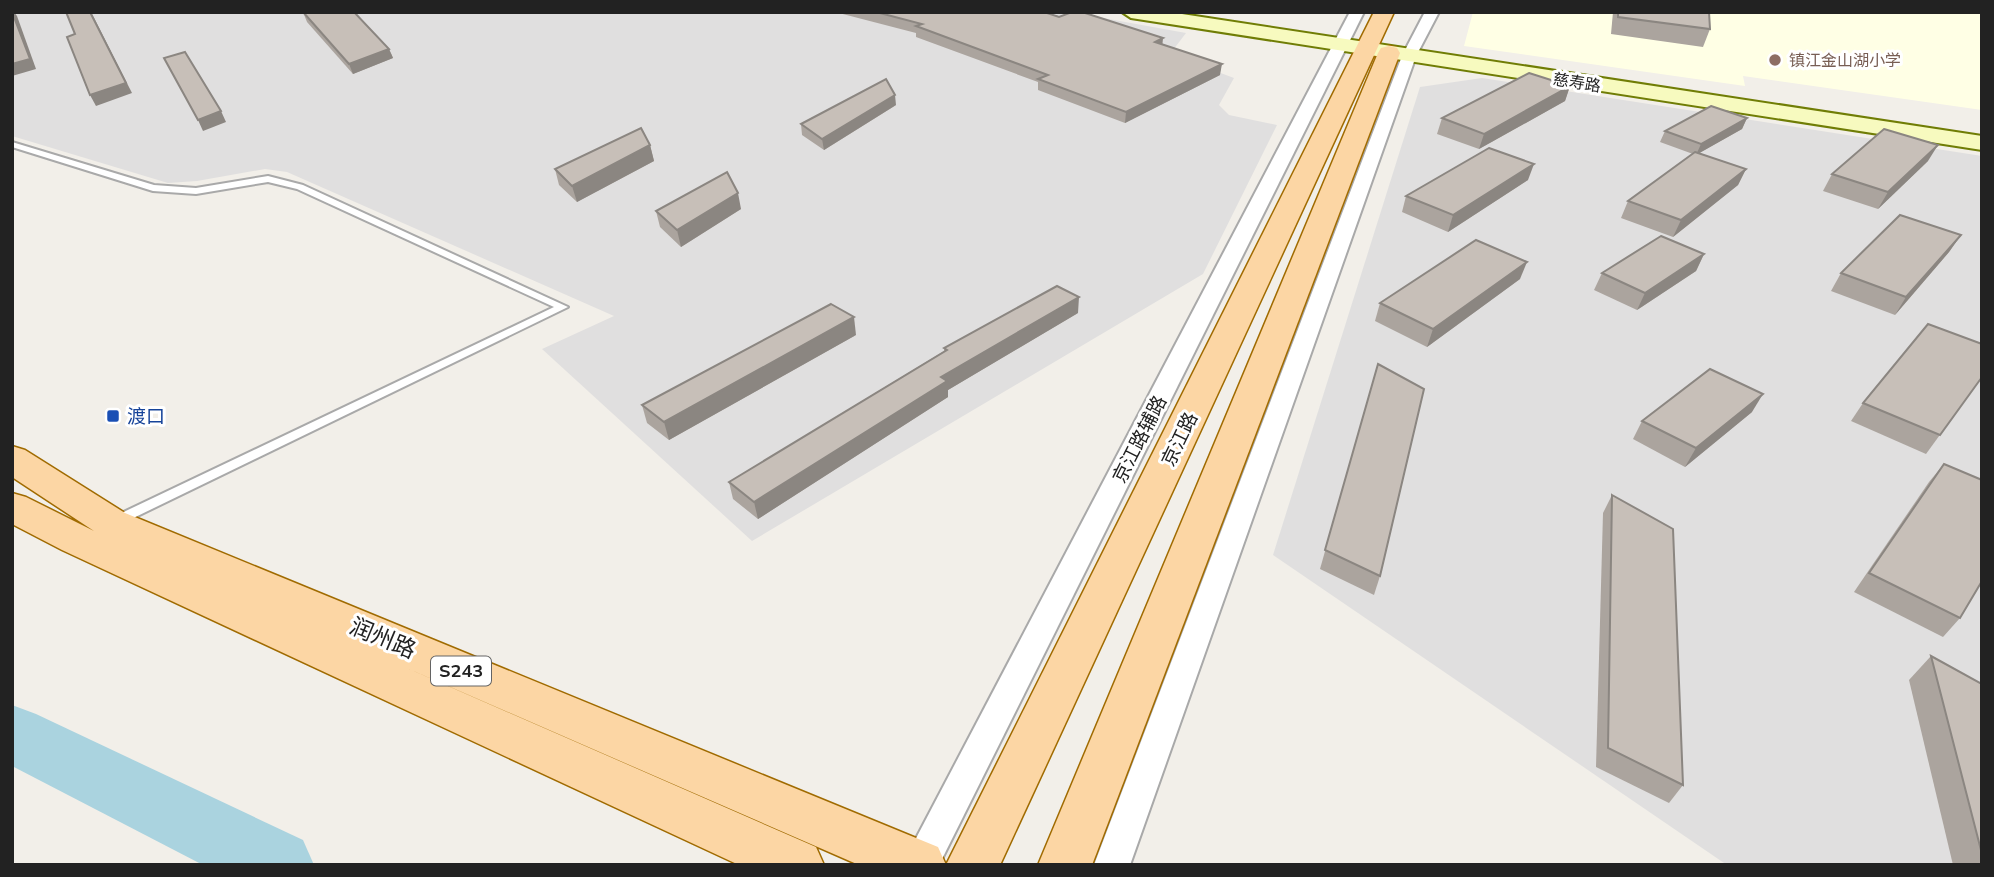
<svg xmlns="http://www.w3.org/2000/svg" width="1994" height="877" viewBox="0 0 1994 877" font-family="Mulish,'Noto Sans SC',sans-serif">
<style>
.residential{fill:#e0dfdf}
.education{fill:#ffffe5}
.lines{fill:none;stroke-linecap:round;stroke-linejoin:round}
.river{fill:#aad3df;fill-rule:evenodd}
.lane-casing{stroke:#a9a9a9;stroke-width:4}
.street-casing{stroke:#a9a9a9;stroke-width:4}
.secondary-casing{stroke:#707d05;stroke-width:4}
.primary-casing{stroke:#a06b00;stroke-width:3}
.lane{fill:#fff;fill-rule:evenodd}
.street{fill:#fff;fill-rule:evenodd}
.secondary{fill:#f7fabf;fill-rule:evenodd}
.primary{fill:#fcd6a4;fill-rule:evenodd}
.wall{fill:#aba49e}
.shaded-wall{fill:#8b8681}
.building{fill:#c7bfb8;stroke:#8b8681;stroke-width:2}
.education-dot{fill:#8d6e63;stroke:#fff;stroke-width:2.5}
.transit-dot{fill:#1a4fb4;stroke:#fff;stroke-width:2.5}
.labels{text-anchor:middle;stroke-width:6;stroke-linejoin:round;paint-order:stroke}
.far-education-label{font-size:16px;fill:#785e54;stroke:#fff;text-anchor:start}
.far-street-label{font-size:16px;fill:#222;stroke:#fff}
.shield{fill:#fff;stroke:#646464;stroke-width:2}
.shield-label{font-size:18px;font-weight:bold;fill:#222}
.transit-label{font-size:19px;fill:#164399;stroke:#fff;text-anchor:start}
.street-label{font-size:19px;fill:#222;stroke:#fff}
.near-street-label{font-size:23px;fill:#222;stroke:#fff}
</style>
<rect width="100%" height="100%" fill="#f2efe9"/>
<g class="residential">
<polygon points="12,12 1070,12 1186,33 1170,54 1234,78 1219,105 1229,115 1277,125 1203,274 752,541 542,349 614,316 287,172 265,169 197,181 168,183 12,136"/>
<polygon points="1482,78 1982,156 1982,865 1727,865 1273,555 1420,87"/>
</g>
<polygon class="education" points="1473,12 1982,12 1982,110 1743,76 1745,86 1464,46"/>
<g class="lines">
<polygon class="river" points="12,705 36,714 303,840 314,865 203,865 12,766"/>
<g class="lane-casing">
<polygon id="lane" points="12,142 154,185 196,188 268,176 303,185 568,307 121,524 111,524 109,521 111,518 554,307 297,189 268,182 196,194 153,191 12,147"/>
</g>
<g class="street-casing">
<g id="street">
<polygon points="1350,12 1364,12 939,865 902,865"/>
<polygon points="1425,12 1439,12 1416,56 1130,865 1094,865 1402,56"/>
</g>
</g>
<g class="secondary-casing">
<polygon id="secondary" points="1122,12 1169,12 1982,136 1982,150 1131,18"/>
</g>
<g class="primary-casing">
<g id="primary">
<polygon points="1374,12 1394,12 1000,865 946,865"/>
<polygon points="1389,46 1397,48 1400,53 1092,865 1038,865 1378,53 1381,48"/>
<polygon points="12,446 25,450 125,513 938,847 946,865 859,865 400,665 816,847 824,865 739,865 62,550 12,524 12,493 26,497 94,531 12,477"/>
</g>
</g>
<use href="#lane" class="lane"/>
<use href="#street" class="street"/>
<use href="#secondary" class="secondary"/>
<use href="#primary" class="primary"/>
</g>
<g class="wall">
<polygon points="303,12 389,49 393,58 353,74 307,22"/>
<polygon points="835,12 1044,12 1163,45 1220,75 1125,123 1038,90 1038,82 916,37 916,33"/>
<polygon points="1613,12 1709,12 1710,29 1703,47 1611,34"/>
<polygon points="1570,86 1565,101 1479,149 1437,134 1442,118"/>
<polygon points="896,105 824,150 802,135 801,124"/>
<polygon points="1747,118 1742,129 1699,153 1746,169 1738,185 1673,237 1621,218 1628,201 1693,154 1660,142 1665,131"/>
<polygon points="650,145 654,161 577,202 559,185 555,169"/>
<polygon points="1928,161 1878,209 1823,191 1832,174"/>
<polygon points="1528,180 1448,232 1402,212 1406,196"/>
<polygon points="741,209 681,247 660,227 656,211"/>
<polygon points="1961,235 1949,252 1895,315 1831,291 1841,273"/>
<polygon points="1704,254 1696,271 1637,310 1594,290 1602,273"/>
<polygon points="1520,279 1427,347 1375,321 1380,303"/>
<polygon points="1078,313 948,390 948,397 758,519 733,499 729,482 944,351 944,348"/>
<polygon points="856,335 669,440 647,423 642,405"/>
<polygon points="1378,364 1380,576 1374,595 1320,569"/>
<polygon points="1982,377 1926,454 1851,421 1863,403"/>
<polygon points="1752,412 1685,467 1633,439 1642,421"/>
<polygon points="1944,464 1960,618 1943,637 1854,592 1929,482"/>
<polygon points="1612,495 1683,785 1669,803 1596,767 1603,513"/>
<polygon points="1931,656 1982,684 1982,865 1953,865 1909,680"/>
</g>
<g class="shaded-wall">
<polygon points="13,12 14,12 17,16 36,69 12,76"/>
<polygon points="91,12 132,93 96,106 90,95"/>
<polygon points="1163,38 1162,49 1155,42"/>
<polygon points="389,49 393,58 353,74 349,64"/>
<polygon points="1222,64 1220,75 1125,123 1126,112"/>
<polygon points="1570,86 1565,101 1479,149 1484,134"/>
<polygon points="895,95 896,105 824,150 822,139"/>
<polygon points="221,111 226,122 203,131 198,120"/>
<polygon points="1747,118 1742,129 1696,155 1701,144"/>
<polygon points="650,145 654,161 577,202 572,186"/>
<polygon points="1938,145 1928,161 1878,209 1888,192"/>
<polygon points="1534,164 1528,180 1448,232 1453,215"/>
<polygon points="1746,169 1738,185 1673,237 1681,220"/>
<polygon points="738,193 741,209 681,247 677,230"/>
<polygon points="1961,235 1949,252 1895,315 1906,297"/>
<polygon points="1704,254 1696,271 1637,310 1645,293"/>
<polygon points="1527,262 1520,279 1427,347 1433,329"/>
<polygon points="1079,297 1078,313 948,390 948,397 758,519 754,502 941,377"/>
<polygon points="854,317 856,335 669,440 664,422"/>
<polygon points="1763,394 1752,412 1685,467 1696,448"/>
</g>
<g class="building">
<polygon points="12,12 30,59 12,64"/>
<polygon points="66,12 90,12 126,83 90,95 67,37 75,34"/>
<polygon points="303,12 354,12 389,49 349,64"/>
<polygon points="876,12 1044,12 1059,17 1072,12 1082,12 1163,38 1155,42 1222,64 1126,112 1038,79 1048,75 916,26 922,24"/>
<polygon points="1618,12 1709,12 1710,29 1618,17"/>
<polygon points="185,52 221,111 198,120 164,58"/>
<polygon points="1529,73 1570,86 1484,134 1442,118"/>
<polygon points="886,79 895,95 822,139 801,124"/>
<polygon points="1711,106 1747,118 1701,144 1665,131"/>
<polygon points="641,128 650,145 572,186 555,169"/>
<polygon points="1884,129 1938,145 1888,192 1832,174"/>
<polygon points="1489,148 1534,164 1453,215 1406,196"/>
<polygon points="1695,152 1746,169 1681,220 1628,201"/>
<polygon points="727,172 738,193 677,230 656,211"/>
<polygon points="1900,215 1961,235 1906,297 1841,273"/>
<polygon points="1661,236 1704,254 1645,293 1602,273"/>
<polygon points="1476,240 1527,262 1433,329 1380,303"/>
<polygon points="1057,286 1079,297 941,377 947,381 754,502 729,482 947,350 944,348"/>
<polygon points="831,304 854,317 664,422 642,405"/>
<polygon points="1928,324 1982,344 1982,377 1940,435 1863,403"/>
<polygon points="1378,364 1424,389 1380,576 1325,550"/>
<polygon points="1710,369 1763,394 1696,448 1642,421"/>
<polygon points="1944,464 1982,480 1982,581 1960,618 1869,573"/>
<polygon points="1612,495 1673,529 1683,785 1608,748"/>
<polygon points="1931,656 1982,684 1982,854"/>
</g>
<circle class="education-dot" cx="1775" cy="60" r="7"/>
<rect class="transit-dot" x="106" y="409" width="14" height="14" rx="3.5"/>
<g class="labels">
<g class="far-education-label">
<text x="1789" y="66">镇江金山湖小学</text>
</g>
<g class="far-street-label">
<text transform="translate(1577 82) rotate(9)" y="6">慈寿路</text>
</g>
<rect class="shield" x="431" y="656.5" width="60" height="29" rx="5"/>
<g class="shield-label">
<text x="461" y="677">S243</text>
</g>
<g class="transit-label">
<text x="127" y="423">渡口</text>
</g>
<g class="street-label">
<text transform="translate(1139 439) rotate(-63)" y="7">京江路辅路</text>
<text transform="translate(1179 439) rotate(-64)" y="7">京江路</text>
</g>
<g class="near-street-label">
<text transform="translate(383 638) rotate(23)" y="8">润州路</text>
</g>
</g>
<rect width="1994" height="877" fill="none" stroke="#222222" stroke-width="28"/>
</svg>
